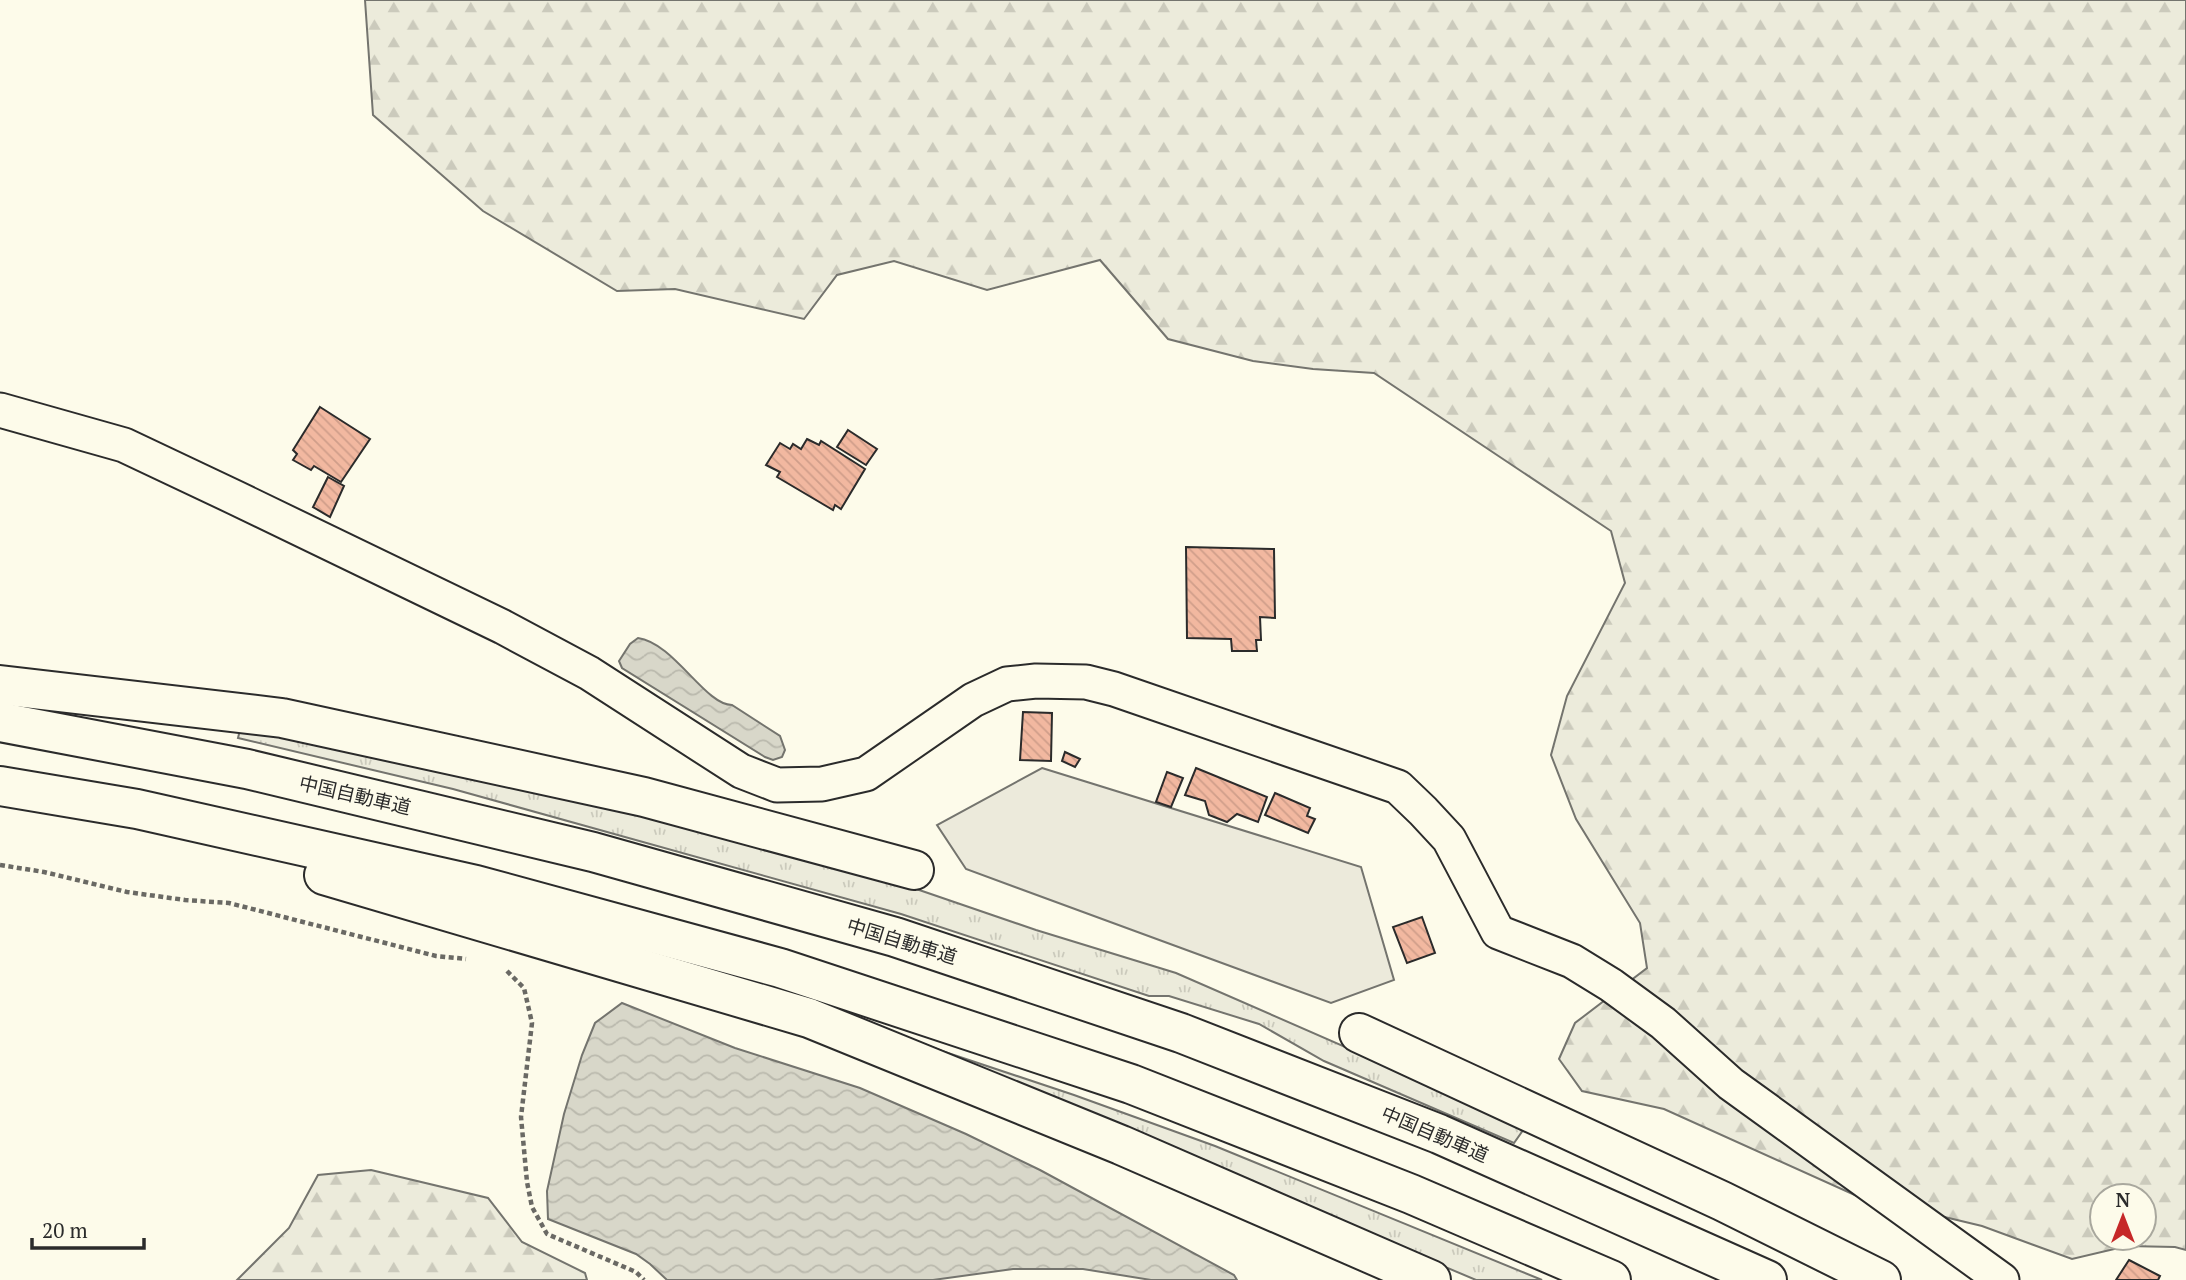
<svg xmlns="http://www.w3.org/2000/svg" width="2186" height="1280" viewBox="0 0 2186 1280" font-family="'PT Serif','Noto Sans JP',serif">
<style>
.grass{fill:url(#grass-tufts);stroke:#74746e;stroke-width:2}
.forest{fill:url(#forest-firs);stroke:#74746e;stroke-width:2;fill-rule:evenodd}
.parking{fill:#eceadb;stroke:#74746e;stroke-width:2}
.water{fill:url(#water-waves);stroke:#74746e;stroke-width:2}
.building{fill:url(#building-back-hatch);stroke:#2b2b2b;stroke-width:2}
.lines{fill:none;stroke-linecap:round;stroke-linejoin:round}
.street-casing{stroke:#2b2b2b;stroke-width:37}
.highway-casing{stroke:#2b2b2b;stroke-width:42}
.path{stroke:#6a6964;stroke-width:4.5;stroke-dasharray:5 3.5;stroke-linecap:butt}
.street{stroke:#fdfbea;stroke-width:33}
.highway{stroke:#fdfbea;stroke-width:38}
.labels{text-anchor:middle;stroke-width:5;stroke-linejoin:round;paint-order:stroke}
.street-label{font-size:19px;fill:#2b2b2b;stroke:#fdfbea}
</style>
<defs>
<pattern id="grass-tufts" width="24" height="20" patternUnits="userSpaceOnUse" patternTransform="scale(1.75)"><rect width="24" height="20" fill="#ecebdb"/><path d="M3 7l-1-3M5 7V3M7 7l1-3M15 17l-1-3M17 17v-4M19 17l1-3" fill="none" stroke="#cbcabc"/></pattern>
<pattern id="forest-firs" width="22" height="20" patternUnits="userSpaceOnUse" patternTransform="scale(1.75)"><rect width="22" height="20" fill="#ecebdb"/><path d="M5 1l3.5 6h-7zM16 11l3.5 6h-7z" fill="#cbcabc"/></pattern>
<pattern id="water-waves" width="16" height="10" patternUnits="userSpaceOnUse" patternTransform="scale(1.75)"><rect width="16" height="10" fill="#d8d7c9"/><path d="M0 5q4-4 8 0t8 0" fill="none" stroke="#bab9ad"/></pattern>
<pattern id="building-back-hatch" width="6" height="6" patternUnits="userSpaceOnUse" patternTransform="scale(1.75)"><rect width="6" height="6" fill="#f2b8a0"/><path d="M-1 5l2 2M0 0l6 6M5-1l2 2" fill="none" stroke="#d09e8a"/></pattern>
</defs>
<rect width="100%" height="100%" fill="#fdfbea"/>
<g class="grass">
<polygon points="240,730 439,762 858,869 1036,930 1176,973 1526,1126 1514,1143 1324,1061 1259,1024 1169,996 1149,996 901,914 453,789 238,738"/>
<polygon points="858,1018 942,1051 1074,1095 1215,1146 1542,1280 1476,1280"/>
</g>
<g class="forest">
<path d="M365,0H2186V1250L2175,1247L2127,1246L2072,1259L1982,1226L1857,1196L1664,1109L1582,1091L1559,1059L1575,1023L1647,968L1640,923L1576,819L1551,755L1567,696L1625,583L1611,531L1374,373L1313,369L1253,361L1168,339L1100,260L987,290L894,261L837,275L804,319L675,289L617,291L483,211L373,115ZM2102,1196H2144V1238H2102Z"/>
<polygon points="371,1170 488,1198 522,1242 585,1273 587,1280 237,1280 289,1228 318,1175"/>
</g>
<polygon class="parking" points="1042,768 1361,867 1394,980 1331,1003 966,869 937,825"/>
<g class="water">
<path d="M638,638C674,643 705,705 732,705L780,736L785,750L782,757L773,760L765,757L622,668L619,661L630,644Z"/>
<polygon points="622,1003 735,1048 860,1088 966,1134 1040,1170 1234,1275 1237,1280 1151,1280 1083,1269 1013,1269 933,1280 667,1280 650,1264 636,1254 548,1219 547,1191 564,1114 582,1055 595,1023"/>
</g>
<g class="building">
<polygon points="320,407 370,439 341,482 314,466 311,470 293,460 297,454 293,450"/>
<polygon points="848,430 877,449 866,465 837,447"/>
<polygon points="807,439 819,445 821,441 865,469 841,509 835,505 833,510 777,477 780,472 766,465 780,443 790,449 793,444 801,449"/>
<polygon points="328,477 344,486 330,517 313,507"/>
<polygon points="1186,547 1274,549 1275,618 1260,617 1261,640 1256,640 1257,651 1232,651 1231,639 1187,638"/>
<polygon points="1023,712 1052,713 1051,761 1020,760"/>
<polygon points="1065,752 1080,759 1075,767 1062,761"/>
<polygon points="1196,768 1267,797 1258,822 1237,814 1227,822 1209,815 1205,801 1185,795"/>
<polygon points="1167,772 1183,778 1171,807 1156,802"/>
<polygon points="1275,793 1310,808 1307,816 1315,819 1308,833 1265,815"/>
<polygon points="1422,917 1435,953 1407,963 1393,927"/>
<polygon points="2129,1260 2160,1276 2158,1280 2116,1280"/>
</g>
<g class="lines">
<g class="street-casing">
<polyline id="street" points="0,410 124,445 236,498 503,627 589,673 741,771 777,785 822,784 866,774 973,700 1007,684 1036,681 1086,682 1114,689 1398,787 1423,811 1449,839 1498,932 1572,961 1611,985 1663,1023 1731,1084 2002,1280"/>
</g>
<g class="highway-casing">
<g id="highway">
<polyline points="0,685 282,718 644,797 914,870"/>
<polyline points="0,722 247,769 593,852 895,937 1181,1033 1439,1134 1767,1280"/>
<polyline points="0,786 137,809 476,885 780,968 1131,1084 1411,1194 1611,1280"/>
<polyline points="324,875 809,1018 1121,1145 1431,1280"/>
<polyline points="1359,1033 1722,1201 1881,1280"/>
</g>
</g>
<g class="path">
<polyline points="0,865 44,872 127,892 185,900 229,903 436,956 466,959"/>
<polyline points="507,971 524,988 532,1023 521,1117 527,1182 532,1207 547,1234 636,1272 644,1280"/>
</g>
<use href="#street" class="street"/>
<use href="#highway" class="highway"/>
</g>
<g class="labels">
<g class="street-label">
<text transform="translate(355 795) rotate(13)" y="7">中国自動車道</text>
<text transform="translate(902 941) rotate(17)" y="7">中国自動車道</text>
<text transform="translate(1435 1134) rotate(23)" y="7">中国自動車道</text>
</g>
</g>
<g transform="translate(2123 1217)"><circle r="33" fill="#fdfbea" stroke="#a9a89e" stroke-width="2"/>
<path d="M0-5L12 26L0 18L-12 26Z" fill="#c62828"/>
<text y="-10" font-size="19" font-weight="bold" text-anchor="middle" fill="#2b2b2b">N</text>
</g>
<path d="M32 1238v10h112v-10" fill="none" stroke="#2b2b2b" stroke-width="3.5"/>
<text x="42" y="1238" font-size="21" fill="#2b2b2b" stroke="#fdfbea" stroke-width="5" paint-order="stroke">20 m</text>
</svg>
